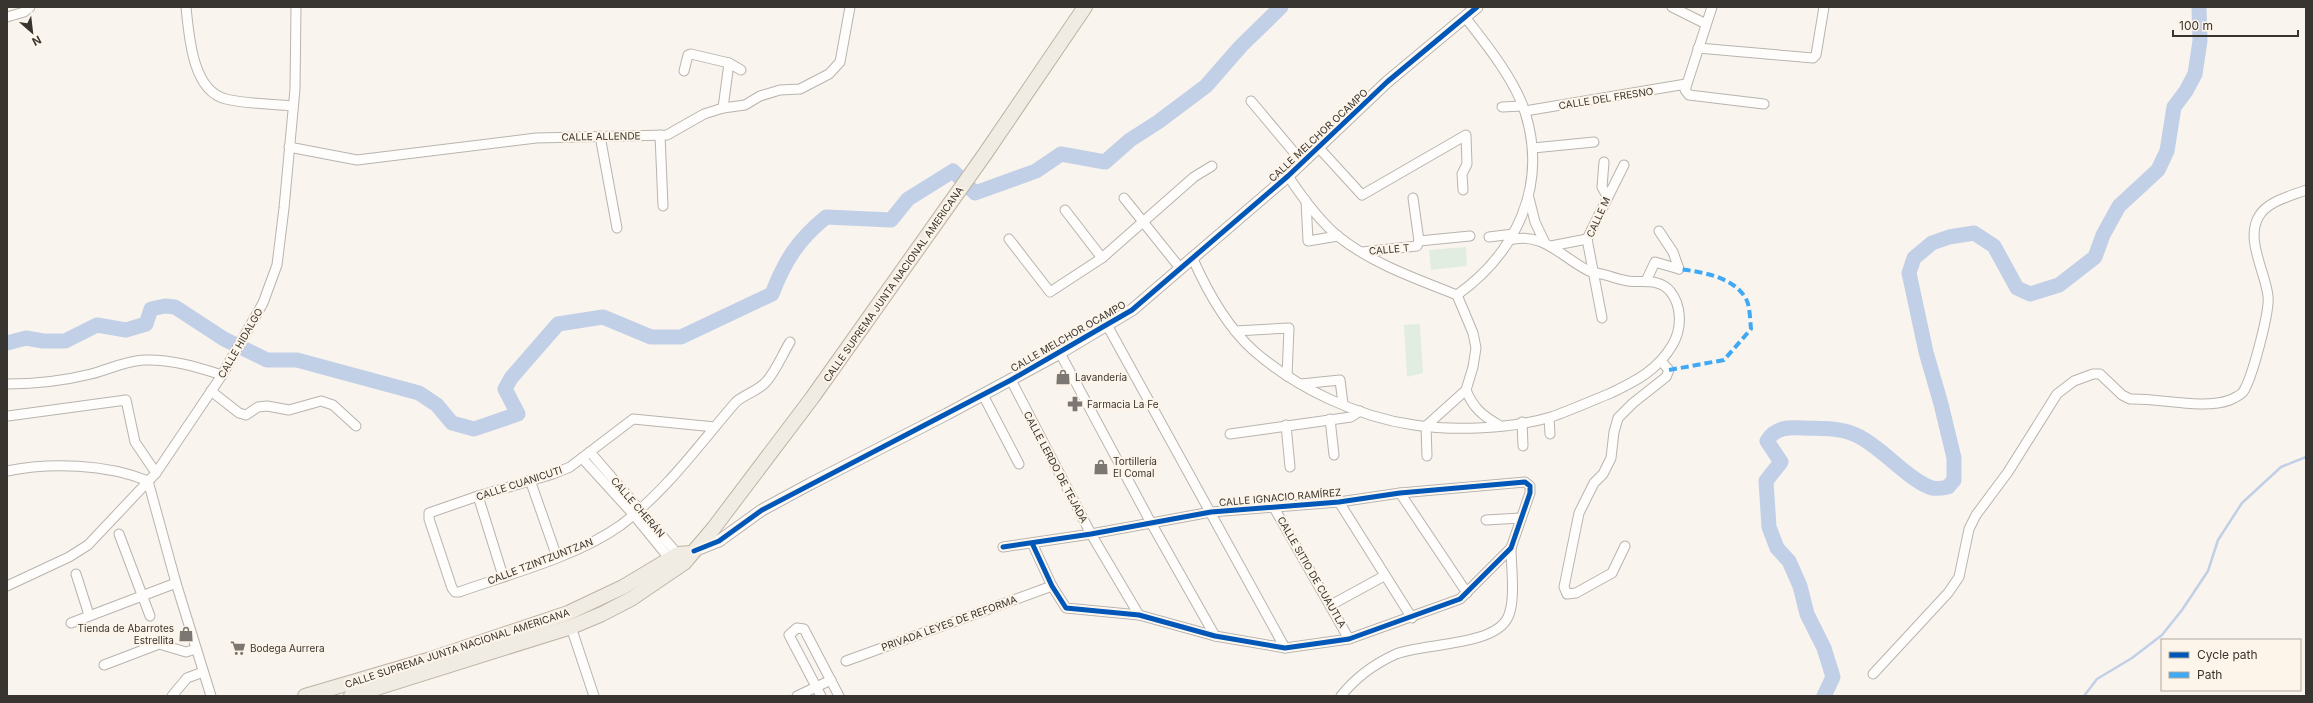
<svg xmlns="http://www.w3.org/2000/svg" width="2313" height="703" viewBox="0 0 2313 703" font-family="Inter,sans-serif">
<style>
.green{fill:#e1ede1}
.lines{fill:none;stroke-linecap:round;stroke-linejoin:round}
.stream{stroke:#c1cfe7;stroke-width:2.5}
.river{stroke:#c1cfe7;stroke-width:15}
.minor-casing{stroke:#b8b4ae;stroke-width:11}
.tertiary-casing{stroke:#b8b4ae;stroke-width:13}
.primary-casing{stroke:#beb3a3;stroke-width:16}
.minor{stroke:#fefdfc;stroke-width:9}
.tertiary{stroke:#fefdfc;stroke-width:11}
.primary{stroke:#f1ece3;stroke-width:14}
.quiet{stroke:#3fa9f5;stroke-width:4;stroke-dasharray:8 4;stroke-linecap:butt}
.cycleway-casing{stroke:#fef5ea;stroke-width:8}
.cycleway{stroke:#0057b8;stroke-width:5}
.labels{text-anchor:middle;stroke-width:4;stroke-linejoin:round;paint-order:stroke}
.street-label{font-size:10px;fill:#38342f;stroke:#fef5ea}
.poi-label{font-size:10px;fill:#38342f;stroke:#fef5ea;text-anchor:start}
</style>
<rect width="100%" height="100%" fill="#faf4ee"/>
<g class="green">
<polygon points="1466,247 1467,266 1431,270 1429,250"/>
<polygon points="1418,324 1420,325 1423,373 1407,377 1404,325"/>
</g>
<g class="lines">
<polyline class="stream" points="2084,696 2097,679 2132,658 2162,635 2182,610 2208,571 2218,540 2242,503 2281,467 2306,457"/>
<g class="river">
<path d="M7,343L26,338L43,341H65L97,325L126,330L146,324L151,309L165,306L175,307L224,339L267,360H297L419,393L437,405L452,423L474,429L518,414L505,389L511,378L558,324L603,317L651,337H681L772,294C785,260 798,240 826,217L891,220L908,199L953,171L975,193L1036,171L1061,154L1105,162L1130,140L1158,122L1206,86L1241,46L1281,7"/>
<path d="M1824,696L1833,677L1824,648L1807,614L1800,586L1789,561L1777,548L1769,527L1766,481L1781,462L1767,441C1775,427 1789,427 1804,428C1823,429 1843,427 1860,437C1883,449 1910,481 1932,488C1937,489 1943,488 1948,487L1954,480V458L1941,404L1926,352L1909,273L1914,258L1932,243L1949,237L1974,233L1994,246L2017,288L2030,294L2059,285L2095,257L2103,235L2119,206L2158,170L2167,151L2174,107L2186,91L2195,74L2200,41L2199,7"/>
</g>
<g class="minor-casing">
<g id="minor">
<path d="M186,7C189,35 192,91 226,99C247,104 272,104 293,106"/>
<polyline points="1672,7 1706,24"/>
<polyline points="1712,7 1685,90 1689,95 1764,104"/>
<polyline points="7,17 24,12 30,7"/>
<polyline points="1698,48 1813,58 1816,55 1824,7"/>
<polyline points="684,71 688,55 691,54 729,63 741,70"/>
<polyline points="1251,101 1303,163"/>
<polyline points="1502,107 1522,106"/>
<polyline points="723,108 729,63"/>
<polyline points="1525,111 1686,84"/>
<polyline points="660,135 663,206"/>
<polyline points="600,136 617,228"/>
<polyline points="289,147 357,160 536,138 667,135 704,114 723,108 745,105 760,96 780,90 800,89 829,74 840,62 850,7"/>
<polyline points="1319,148 1362,195 1466,135 1467,164 1462,174 1463,190"/>
<polyline points="1533,148 1594,142"/>
<polyline points="1604,162 1602,187 1607,196"/>
<path d="M1288,176C1302,197 1319,221 1339,237C1373,264 1417,279 1457,295L1473,333L1476,348L1473,367L1466,390L1426,426"/>
<polyline points="1124,198 1180,268"/>
<polyline points="1529,198 1535,222 1544,241"/>
<polyline points="1306,201 1308,241 1338,236"/>
<polyline points="1065,210 1102,258"/>
<polyline points="1659,231 1673,252 1679,269"/>
<polyline points="1489,237 1513,234"/>
<polyline points="1009,239 1050,292 1102,258 1194,177 1212,166"/>
<polyline points="1419,241 1470,236"/>
<polyline points="1551,246 1587,239"/>
<polyline points="1362,252 1417,246 1419,241 1413,198"/>
<path d="M1192,257C1207,291 1226,326 1254,351C1297,388 1357,417 1414,425C1454,431 1511,429 1551,417C1571,410 1591,401 1611,393C1636,381 1658,370 1673,344C1682,328 1682,306 1670,291C1659,278 1643,283 1628,281C1622,280 1615,278 1609,276C1602,274 1595,273 1589,271C1561,257 1543,231 1509,240"/>
<polyline points="1646,281 1655,262 1679,269"/>
<path d="M1457,295C1517,252 1548,185 1525,112C1515,80 1486,44 1465,17"/>
<polyline points="1602,318 1587,239 1624,165"/>
<polyline points="1107,325 1285,648"/>
<polyline points="1235,331 1289,328 1287,376"/>
<polyline points="1060,353 1150,521 1215,636"/>
<polyline points="1011,380 1091,534 1139,615"/>
<path d="M7,384C36,384 63,381 91,374C110,369 125,361 144,360C171,359 197,367 222,375"/>
<polyline points="1301,384 1340,380 1343,404"/>
<path d="M1466,390C1473,408 1483,416 1499,425"/>
<polyline points="211,391 239,413 246,415 258,407 267,406 289,410 321,401 333,405 356,426"/>
<polyline points="983,395 1019,464"/>
<polyline points="8,416 126,400 135,442 156,473"/>
<polyline points="1549,418 1550,434"/>
<polyline points="1330,419 1334,455"/>
<polyline points="1522,422 1523,446"/>
<polyline points="1286,425 1290,467"/>
<polyline points="1426,426 1427,456"/>
<path d="M715,427L633,419L570,467L553,474L478,496L429,513V519L452,588L455,592H459C510,574 578,556 621,525C666,491 698,446 735,403C741,396 756,392 765,383C775,373 782,355 790,342"/>
<polyline points="1230,434 1351,417 1360,411"/>
<polyline points="590,452 681,558"/>
<polyline points="582,458 633,514 673,563"/>
<path d="M7,471C50,462 107,464 148,481"/>
<polyline points="530,480 557,557"/>
<polyline points="148,481 176,583 211,696"/>
<polyline points="1400,493 1467,593"/>
<polyline points="478,496 503,576"/>
<polyline points="1339,502 1412,618"/>
<polyline points="1273,506 1349,639"/>
<polyline points="1486,520 1521,518"/>
<polyline points="119,534 150,616"/>
<polyline points="1625,546 1612,573 1576,593 1567,594 1564,587 1579,513 1594,483 1603,474 1611,458 1614,432 1618,418 1633,403 1666,377 1669,370 1661,361"/>
<polyline points="1003,547 1091,534 1211,512 1339,502 1400,493 1525,482 1530,486 1530,493 1511,548 1460,599 1349,639 1285,648 1215,636 1139,615 1066,608 1052,586 1032,543"/>
<polyline points="76,574 89,615"/>
<polyline points="7,586 69,557 88,545 156,473 222,375 263,303 277,265 284,208 295,89 296,7"/>
<polyline points="1331,605 1384,576"/>
<polyline points="71,623 176,583"/>
<polyline points="571,627 594,696"/>
<polyline points="846,661 1052,586"/>
<polyline points="104,665 159,644 186,652 196,649"/>
<path d="M1873,674L1948,593L1959,577L1969,529L1976,515L2008,472L2057,394L2074,381L2093,374H2100L2122,395L2130,399C2160,398 2203,410 2230,400C2234,398 2241,395 2243,392C2252,379 2270,311 2268,296C2265,271 2245,239 2259,216C2268,201 2291,196 2306,190"/>
<polyline points="172,696 187,678 203,672"/>
<polyline points="797,696 831,680"/>
<polyline points="821,696 789,635 797,628 804,629 839,696"/>
<path d="M1341,696C1356,677 1374,664 1396,654C1425,643 1495,646 1508,617C1516,600 1511,567 1511,548"/>
</g>
</g>
<g class="tertiary-casing">
<polyline id="tertiary" points="694,551 719,541 762,510 810,484 947,414 1060,353 1132,310 1288,176 1387,82 1477,7"/>
</g>
<g class="primary-casing">
<g id="primary">
<polyline points="305,696 431,659 568,613 623,587 678,554 691,553"/>
<polyline points="351,696 571,627 602,614 631,599 684,563 713,529 812,398 985,154 1085,7"/>
</g>
</g>
<use href="#minor" class="minor"/>
<use href="#tertiary" class="tertiary"/>
<use href="#primary" class="primary"/>
<path class="quiet" d="M1669,370L1724,360L1751,329C1750,320 1750,308 1747,301C1736,277 1702,272 1679,269"/>
<g class="cycleway-casing">
<g id="cycleway">
<polyline points="1003,547 1091,534 1211,512 1339,502 1400,493 1525,482 1530,486 1530,493 1511,548 1460,599 1349,639 1285,648 1215,636 1139,615 1066,608 1052,586 1032,543"/>
<polyline points="694,551 719,541 762,510 1011,380 1132,310 1288,176 1387,82 1477,7"/>
</g>
</g>
<use href="#cycleway" class="cycleway"/>
</g>
<defs>
<g id="shop-bare" transform="scale(1.2)"><path d="M-5-2.5h2.3a2.7 3.5 0 0 1 5.4 0H5L5.5 6h-11ZM-1.5-2.5h3a1.5 2.3 0 0 0-3 0Z" fill="#7c7772" stroke="#fef5ea" stroke-width="2.5" paint-order="stroke"/></g>
<g id="pharmacy-bare" transform="scale(1.2)"><path d="M-2-6h4v4h4v4h-4v4h-4v-4h-4v-4h4Z" fill="#7c7772" stroke="#fef5ea" stroke-width="2.5" paint-order="stroke"/></g>
<g id="supermarket-bare" transform="scale(1.2)"><path d="M-6-5.5h2.5l.6 2H6L4.5 2H-2.5L-4.4-4H-6ZM-1.5 3.2a1.3 1.3 0 1 0 .1 0ZM3 3.2a1.3 1.3 0 1 0 .1 0Z" fill="#7c7772" stroke="#fef5ea" stroke-width="2.5" paint-order="stroke"/></g>
</defs>
<g fill-rule="evenodd">
<use href="#shop-bare" x="1063" y="377"/>
<use href="#pharmacy-bare" x="1075" y="404"/>
<use href="#shop-bare" x="1101" y="467"/>
<use href="#shop-bare" x="186" y="634"/>
<use href="#supermarket-bare" x="238" y="648"/>
</g>
<g class="labels">
<g class="street-label">
<text transform="translate(1606 98) rotate(-9)" y="4">CALLE DEL FRESNO</text>
<text transform="translate(1318 135) rotate(-43)" y="4">CALLE MELCHOR OCAMPO</text>
<text transform="translate(601 136) rotate(-1)" y="4">CALLE ALLENDE</text>
<text transform="translate(1598 217) rotate(-66)" y="4">CALLE M</text>
<text transform="translate(1389 249) rotate(-5)" y="4">CALLE T</text>
<text transform="translate(893 284) rotate(-55)" y="4">CALLE SUPREMA JUNTA NACIONAL AMERICANA</text>
<text transform="translate(1068 336) rotate(-30)" y="4">CALLE MELCHOR OCAMPO</text>
<text transform="translate(240 343) rotate(-60)" y="4">CALLE HIDALGO</text>
<text transform="translate(1056 467) rotate(62)" y="4">CALLE LERDO DE TEJADA</text>
<text transform="translate(519 483) rotate(-18)" y="4">CALLE CUANICUTI</text>
<text transform="translate(1280 497) rotate(-5)" y="4">CALLE IGNACIO RAMÍREZ</text>
<text transform="translate(638 507) rotate(49)" y="4">CALLE CHERÁN</text>
<text transform="translate(540 561) rotate(-21)" y="4">CALLE TZINTZUNTZAN</text>
<text transform="translate(1312 572) rotate(60)" y="4">CALLE SITIO DE CUAUTLA</text>
<text transform="translate(949 623) rotate(-20)" y="4">PRIVADA LEYES DE REFORMA</text>
<text transform="translate(457 648) rotate(-18)" y="4">CALLE SUPREMA JUNTA NACIONAL AMERICANA</text>
</g>
<g class="poi-label">
<text x="1075" y="381">Lavandería</text>
<text x="1087" y="408">Farmacia La Fe</text>
<text x="1113" y="465">Tortillería<tspan x="1113" dy="12">El Comal</tspan></text>
<text x="174" y="632" text-anchor="end">Tienda de Abarrotes<tspan x="174" dy="12">Estrellita</tspan></text>
<text x="250" y="652">Bodega Aurrera</text>
</g>
</g>
<rect width="2313" height="703" fill="none" stroke="#38342f" stroke-width="16"/>
<rect x="2161" y="639" width="140" height="52" fill="#fef5ea" stroke="#afa89f"/>
<rect x="2169" y="652" width="20" height="6" fill="#0057b8" stroke="#afa89f"/>
<text x="2197" y="659" font-size="12" fill="#38342f">Cycle path</text>
<rect x="2169" y="672" width="20" height="6" fill="#3fa9f5" stroke="#afa89f"/>
<text x="2197" y="679" font-size="12" fill="#38342f">Path</text>
<g transform="translate(32 32) rotate(152)" stroke="#fef5ea" stroke-width="3" paint-order="stroke">
<path d="M0-3L7 15L0 10L-7 15Z" fill="#38342f"/>
<text y="-6" font-size="11" font-weight="bold" text-anchor="middle" fill="#38342f">N</text>
</g>
<path d="M2173 30v6h125v-6" fill="none" stroke="#38342f" stroke-width="2"/>
<text x="2179" y="30" font-size="12" fill="#38342f" stroke="#fef5ea" stroke-width="3" paint-order="stroke">100 m</text>
</svg>
